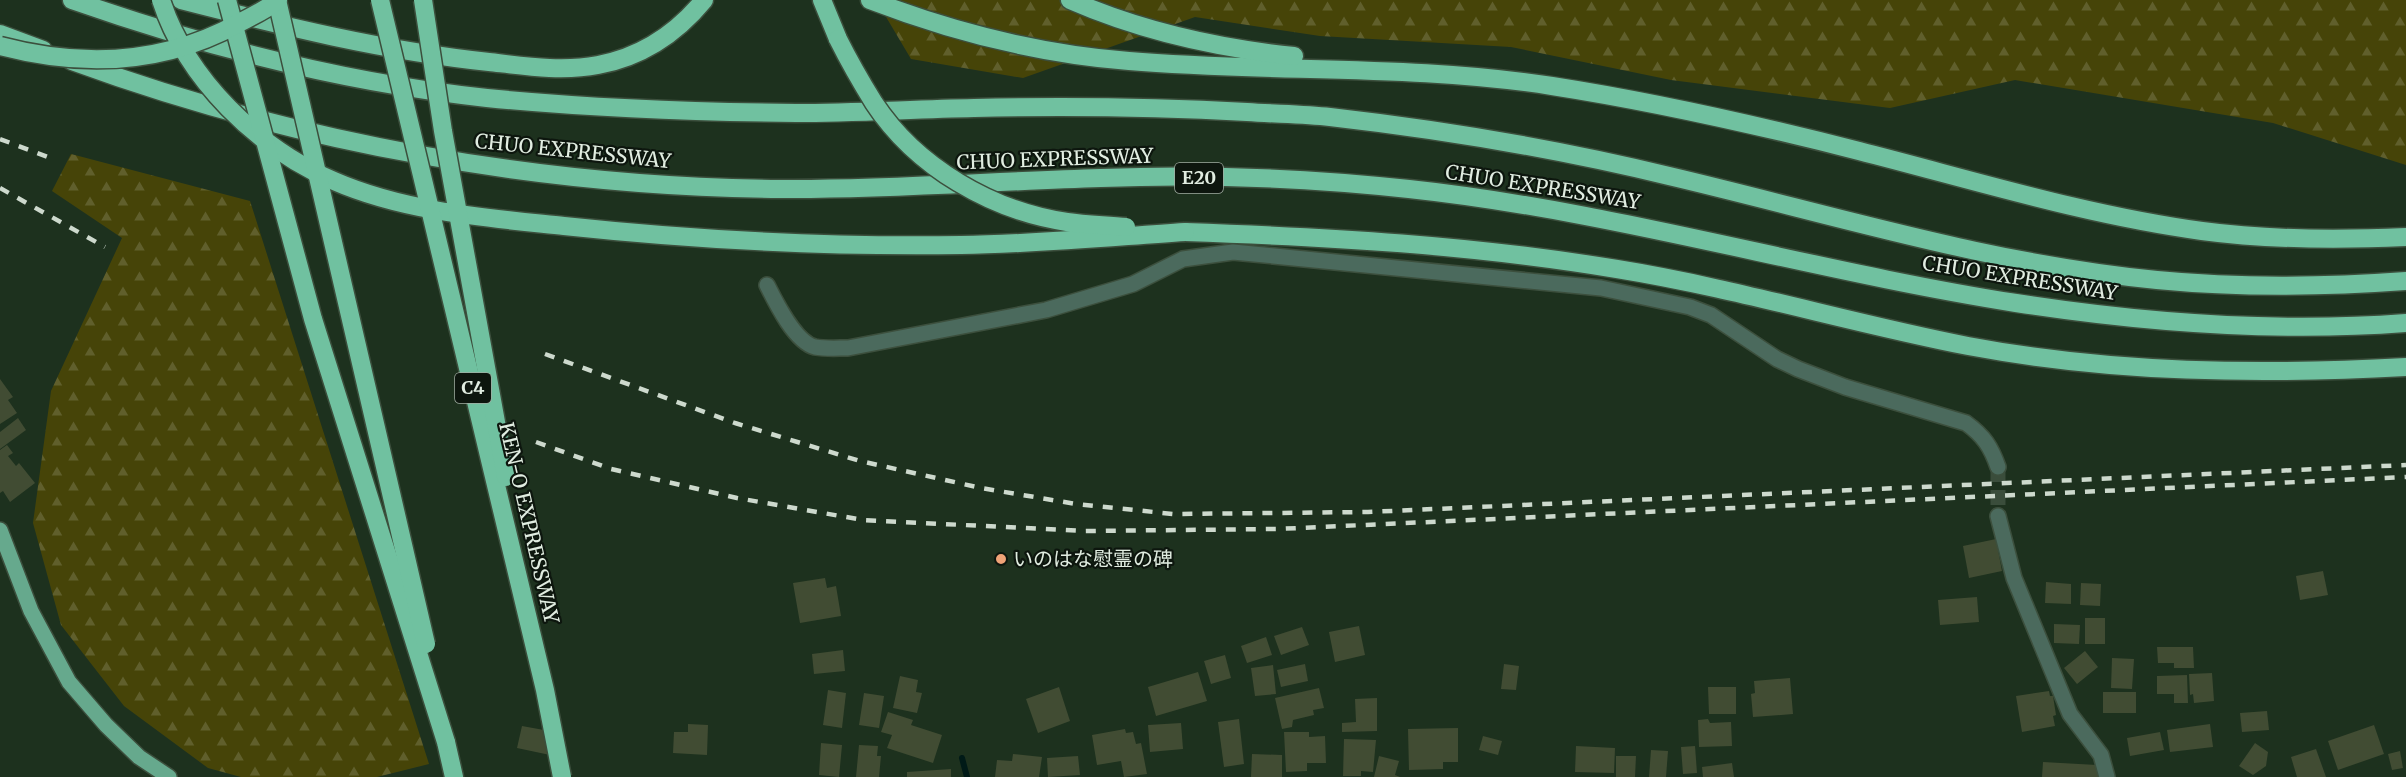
<svg xmlns="http://www.w3.org/2000/svg" width="2406" height="777" viewBox="0 0 2406 777" font-family="Merriweather,'Noto Sans JP',serif">
<style>
.forest{fill:url(#forest-firs)}
.lines{fill:none;stroke-linecap:round;stroke-linejoin:round}
.stream{stroke:#001a17;stroke-width:6}
.building{fill:#414c33}
.minor-tunnel{stroke:#3a4d3b;stroke-width:15;stroke-dasharray:15 8;stroke-linecap:butt}
.minor-casing{stroke:#3c4f3d;stroke-width:18}
.major-casing{stroke:#3c4f3d;stroke-width:18}
.highway-casing{stroke:#3c4f3d;stroke-width:21}
.minor{stroke:#4b6a5d;stroke-width:15}
.major{stroke:#66a98d;stroke-width:15}
.highway{stroke:#70c1a0;stroke-width:18}
.rail{stroke:#cdd9cd;stroke-width:4.5;stroke-dasharray:10 10;stroke-linecap:butt}
.highway-bridge-casing{stroke:#3c4f3d;stroke-width:21;stroke-linecap:butt}
.highway-bridge{stroke:#70c1a0;stroke-width:18}
.poi-dot{fill:#efa377;stroke:#0d160e;stroke-width:2}
.labels{text-anchor:middle;stroke-width:4.5;stroke-linejoin:round;paint-order:stroke}
.shield{fill:#0d160e;stroke:#a1aca2;stroke-width:1.5}
.shield-label{font-size:18px;font-weight:bold;fill:#e1ede1}
.street-label{font-size:20px;fill:#e1ede1;stroke:#0d160e}
.poi-label{font-size:20px;fill:#e1ede1;stroke:#0d160e;text-anchor:start}
</style>
<defs>
<pattern id="forest-firs" width="22" height="20" patternUnits="userSpaceOnUse" patternTransform="scale(1.5)"><rect width="22" height="20" fill="#464408"/><path d="M5 1l3.5 6h-7zM16 11l3.5 6h-7z" fill="#605f2c"/></pattern>
</defs>
<rect width="100%" height="100%" fill="#1d311e"/>
<g class="forest">
<polygon points="876,0 2406,0 2406,165 2273,123 2015,80 1890,108 1671,80 1511,47 1320,36 1195,17 1023,78 911,59"/>
<polygon points="71,154 250,201 429,764 377,777 241,777 208,768 124,706 61,625 33,523 51,391 122,238 52,191"/>
</g>
<g class="lines">
<polyline class="stream" points="962,758 967,777"/>
</g>
<g class="building">
<polygon points="0,379 13,397 8,400 17,413 0,424"/>
<polygon points="18,418 26,430 0,449 0,432"/>
<polygon points="7,445 13,453 8,456 16,466 19,463 35,483 10,502 3,491 0,493 0,450"/>
<polygon points="1996,539 2002,571 1969,578 1963,546"/>
<polygon points="2323,571 2328,595 2300,600 2296,576"/>
<polygon points="825,578 827,588 836,586 841,616 800,623 793,583"/>
<polygon points="2046,582 2071,584 2071,604 2045,603"/>
<polygon points="2081,583 2101,584 2100,606 2080,605"/>
<polygon points="1977,597 1979,622 1940,625 1938,600"/>
<rect x="2085" y="618" width="20" height="26"/>
<polygon points="2054,624 2080,625 2079,644 2054,643"/>
<polygon points="1359,626 1365,655 1335,662 1329,632"/>
<polygon points="1302,627 1309,645 1281,655 1274,636"/>
<polygon points="1266,637 1272,655 1247,663 1241,646"/>
<polygon points="2157,647 2193,647 2194,668 2174,668 2174,663 2158,663"/>
<polygon points="843,650 845,671 814,674 812,654"/>
<polygon points="2085,651 2098,667 2077,684 2064,668"/>
<polygon points="1225,655 1231,678 1211,684 1204,661"/>
<polygon points="2112,658 2134,659 2132,689 2111,688"/>
<polygon points="1305,664 1308,681 1281,687 1277,670"/>
<polygon points="1504,664 1519,666 1516,690 1501,689"/>
<polygon points="1273,665 1276,694 1255,696 1251,668"/>
<polygon points="1198,672 1207,701 1156,716 1148,687"/>
<polygon points="2212,673 2214,701 2194,703 2193,694 2190,695 2189,674"/>
<polygon points="2187,675 2188,703 2174,703 2174,694 2157,694 2157,676"/>
<polygon points="900,676 918,680 916,692 922,693 917,713 893,708"/>
<polygon points="1790,678 1793,714 1753,717 1751,694 1755,693 1754,681"/>
<polygon points="1059,687 1070,721 1038,733 1026,699"/>
<polygon points="1708,687 1736,687 1736,714 1709,714"/>
<polygon points="1319,688 1324,708 1313,710 1314,715 1293,720 1292,727 1282,729 1275,698"/>
<polygon points="828,690 846,693 842,728 823,725"/>
<polygon points="2049,691 2050,696 2053,696 2056,715 2053,716 2055,726 2022,732 2016,696"/>
<rect x="2103" y="692" width="33" height="21"/>
<polygon points="864,693 884,696 879,728 859,725"/>
<polygon points="1377,698 1377,731 1342,732 1342,723 1356,722 1355,699"/>
<polygon points="2267,711 2269,730 2242,732 2240,713"/>
<polygon points="888,712 913,720 911,725 942,735 933,763 887,748 892,735 881,732"/>
<polygon points="1239,719 1244,764 1224,767 1218,722"/>
<polygon points="1708,719 1710,723 1731,722 1732,746 1699,747 1698,720"/>
<polygon points="1181,723 1183,749 1150,752 1148,725"/>
<polygon points="688,724 708,725 707,755 673,753 674,732 688,732"/>
<polygon points="2210,724 2213,747 2170,752 2167,730"/>
<polygon points="2374,725 2384,754 2338,770 2328,741"/>
<polygon points="522,726 555,732 550,755 517,748"/>
<polygon points="1458,728 1458,762 1443,762 1443,769 1409,770 1408,729"/>
<polygon points="1125,729 1126,733 1133,732 1136,744 1141,743 1147,774 1124,777 1121,761 1097,765 1092,735"/>
<polygon points="1284,732 1309,732 1309,737 1325,736 1326,763 1307,763 1307,771 1286,772"/>
<polygon points="2160,732 2164,750 2130,756 2127,738"/>
<polygon points="1483,736 1502,741 1498,755 1479,750"/>
<polygon points="1344,739 1376,740 1373,772 1361,771 1361,776 1343,776"/>
<polygon points="821,743 842,745 839,777 819,775"/>
<polygon points="2255,743 2268,752 2266,766 2253,775 2239,766"/>
<polygon points="859,745 878,746 877,756 881,756 879,777 856,777"/>
<polygon points="1576,746 1615,748 1614,773 1575,772"/>
<polygon points="1695,746 1697,773 1683,774 1681,747"/>
<polygon points="2316,749 2326,777 2297,777 2291,757"/>
<polygon points="1651,750 1668,751 1666,777 1649,777"/>
<polygon points="2400,751 2403,768 2392,770 2388,754"/>
<polygon points="1013,754 1042,757 1039,777 995,777 997,760 1012,761"/>
<polygon points="1252,754 1282,755 1282,777 1251,777"/>
<polygon points="1078,756 1080,775 1048,777 1047,758"/>
<polygon points="1379,756 1399,761 1395,775 1400,777 1374,777"/>
<polygon points="1616,756 1636,756 1635,777 1616,777"/>
<polygon points="2043,762 2097,765 2099,777 2042,777"/>
<polygon points="1732,763 1734,777 1703,777 1702,767"/>
<polygon points="951,769 951,777 907,777 907,772"/>
</g>
<g class="lines">
<polyline class="minor-tunnel" points="1998,467 1998,516"/>
<g class="minor-casing">
<g id="minor">
<path d="M767,285C776,303 795,342 815,347C826,349 838,348 848,348L1046,310L1133,284L1183,259L1233,252L1601,288L1690,307L1711,315L1777,359L1798,369L1845,387L1966,423C1984,436 1991,447 1998,467"/>
<polyline points="1998,516 2014,578 2070,714 2101,755 2107,777"/>
</g>
</g>
<g class="major-casing">
<polyline id="major" points="0,530 31,611 69,682 106,725 139,757 169,777"/>
</g>
<g class="highway-casing">
<g id="highway">
<path d="M72,0C206,47 346,83 487,98C590,108 693,112 796,113C855,113 915,109 974,108C1065,106 1156,107 1247,112C1275,114 1303,114 1330,117C1444,130 1558,149 1669,176C1831,214 1990,264 2157,280C2239,288 2324,287 2406,281"/>
<path d="M181,0C282,26 384,51 489,62C524,66 562,72 598,65C641,57 676,34 704,0"/>
<polyline points="822,0 838,39"/>
<path d="M870,0C953,32 1040,54 1129,61C1270,73 1412,64 1552,86C1655,102 1757,125 1859,151C1973,180 2085,215 2202,231C2269,240 2339,240 2406,237"/>
<path d="M1070,0C1141,31 1217,48 1294,56"/>
<polyline points="0,34 43,50"/>
<path d="M72,61C296,143 542,187 781,189C888,190 994,181 1101,178C1204,174 1307,178 1409,189C1615,211 1812,271 2016,303C2145,323 2275,333 2406,323"/>
<path d="M1185,232C1330,237 1473,245 1617,269C1735,288 1850,323 1968,346C2112,373 2260,375 2406,367"/>
<polyline points="446,742 454,777"/>
</g>
</g>
<use href="#minor" class="minor"/>
<use href="#major" class="major"/>
<use href="#highway" class="highway"/>
<g class="rail">
<polyline points="0,139 56,160"/>
<polyline points="0,188 105,247"/>
<polyline points="545,354 735,423 860,461 981,488 1076,504 1173,514 1368,512 2406,465"/>
<polyline points="536,442 611,469 737,498 863,520 1084,531 1277,529 2406,477"/>
</g>
<g class="highway-bridge-casing">
<g id="highway-bridge">
<path d="M161,0C187,80 258,148 334,181C405,212 488,218 564,226C696,240 829,247 961,245C1036,244 1110,237 1185,232"/>
<polyline points="227,0 313,319 446,742"/>
<polyline points="277,0 426,644"/>
<polyline points="380,0 545,690 562,777"/>
<polyline points="423,0 443,131 506,477"/>
<path d="M838,39C849,61 861,82 874,103C916,167 992,211 1067,222C1087,225 1107,225 1126,227"/>
<path d="M0,46C83,68 163,65 239,23C252,16 266,10 278,0"/>
</g>
</g>
<use href="#highway-bridge" class="highway-bridge"/>
</g>
<circle class="poi-dot" cx="1001" cy="559" r="6"/>
<g class="labels">
<g class="shield">
<rect x="1175" y="163" width="48" height="30" rx="4.5"/>
<rect x="455" y="373" width="36" height="30" rx="4.5"/>
</g>
<g class="shield-label">
<text x="1199" y="184">E20</text>
<text x="473" y="394">C4</text>
</g>
<g class="street-label">
<text transform="translate(573 151) rotate(6)" y="7">CHUO EXPRESSWAY</text>
<text transform="translate(1055 159) rotate(-2)" y="7">CHUO EXPRESSWAY</text>
<text transform="translate(1543 187) rotate(9)" y="7">CHUO EXPRESSWAY</text>
<text transform="translate(2020 278) rotate(9)" y="7">CHUO EXPRESSWAY</text>
<text transform="translate(529 523) rotate(77)" y="7">KEN-O EXPRESSWAY</text>
</g>
<g class="poi-label">
<text x="1013" y="566">いのはな慰霊の碑</text>
</g>
</g>
</svg>
